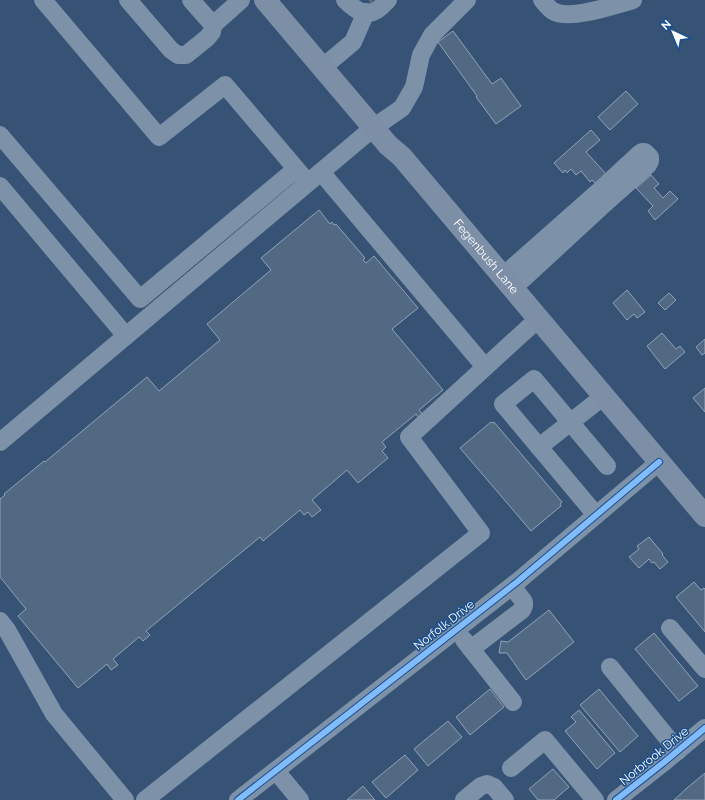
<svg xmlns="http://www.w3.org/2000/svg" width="705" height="800" viewBox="0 0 705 800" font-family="Raleway,sans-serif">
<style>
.building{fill:#526984;stroke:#92a2b6}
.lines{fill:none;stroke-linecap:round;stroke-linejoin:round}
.minor-tunnel{stroke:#546c89;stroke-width:18;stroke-dasharray:18 9;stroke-linecap:butt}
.minor{stroke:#7d92a8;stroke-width:18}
.major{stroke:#7d8ea7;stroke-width:22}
.cycleway-casing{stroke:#1b4f8f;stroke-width:8}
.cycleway{stroke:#80bcff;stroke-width:6}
.labels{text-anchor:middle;stroke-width:3;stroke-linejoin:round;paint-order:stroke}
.street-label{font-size:12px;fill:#fff;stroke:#1b4f8f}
</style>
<rect width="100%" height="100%" fill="#365274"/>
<g class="building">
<polygon points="453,31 492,84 501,78 521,106 496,124 476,97 477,96 438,42"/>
<polygon points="626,91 638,104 610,130 598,117"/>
<polygon points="591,130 600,140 586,152 607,175 597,185 592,180 590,182 581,171 576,175 571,169 567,173 565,170 563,173 554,163"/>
<polygon points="651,175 659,184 654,188 663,198 670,191 678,199 655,220 648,211 653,206 636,188"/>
<polygon points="319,210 330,224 332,222 334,225 336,224 365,258 363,260 366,263 374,256 418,308 392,329 443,390 419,410 426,418 422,422 416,414 382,442 386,447 382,451 388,458 358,483 347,470 312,500 321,510 312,517 308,512 304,515 300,510 263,541 260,537 146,631 150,635 143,641 139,637 113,659 118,665 111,670 107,664 78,688 18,616 26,609 0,577 0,499 5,495 4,494 44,461 45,462 147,377 159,391 220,340 207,324 271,270 261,258"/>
<polygon points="627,290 645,312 637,318 634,314 627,320 613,303"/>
<polygon points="669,293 676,300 665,310 658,303"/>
<polygon points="662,333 676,349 680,346 685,352 665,369 647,346"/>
<polygon points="705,339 705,353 702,355 696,347"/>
<polygon points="705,388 705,412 693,398"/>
<polygon points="491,422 492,423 494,422 562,502 560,504 561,506 531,531 460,448"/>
<polygon points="649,537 663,554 662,555 668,562 660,569 654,562 652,563 649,559 639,568 629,557 639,549 637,546"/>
<polygon points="694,582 701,590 704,588 705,589 705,632 676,597"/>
<polygon points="549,610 574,642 526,680 507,653 499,653 501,641 508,642"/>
<polygon points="654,633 698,686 679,701 635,649"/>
<polygon points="490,689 504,707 470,735 456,717"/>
<polygon points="599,689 638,736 620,752 580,705"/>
<polygon points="579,710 615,753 597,769 565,731 576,722 571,717"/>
<polygon points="448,721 462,737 428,766 414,749"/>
<polygon points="405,755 418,770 386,798 372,782"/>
<polygon points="553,769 569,787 554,800 538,800 529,789"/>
<polygon points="705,773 705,800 674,800 687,788"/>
<polygon points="363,786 375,800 347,800"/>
</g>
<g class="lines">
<polyline class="minor-tunnel" points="369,1 373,0"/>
<g class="minor">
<polyline points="43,0 159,137 225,85 304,178"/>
<polyline points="128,0 171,50 178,55 186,55 207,38 212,32 213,25 191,0"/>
<path d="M345,0C352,7 362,16 373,12C378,11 385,3 388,0"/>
<path d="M542,0C545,3 549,9 553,11C569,21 615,5 633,0"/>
<polyline points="213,25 241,0"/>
<polyline points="322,68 353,42 366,12"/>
<polyline points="0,135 140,299 296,169"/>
<polyline points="321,172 485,367"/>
<polyline points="0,186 126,336"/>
<polyline points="503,276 598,192 639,154 642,152 645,152 650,157 650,161 648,165 602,206 574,232 513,288"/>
<polyline points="0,442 373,128 402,108 414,87 421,55 432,35 467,0"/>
<polyline points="539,447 604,396"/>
<polyline points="596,515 503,404 534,379 607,466"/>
<polyline points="0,621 7,630 54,714 125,800"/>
<polyline points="670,628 705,669"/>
<polyline points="464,640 513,702"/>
<polyline points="471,649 522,610 524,606 524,602 512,586"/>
<polyline points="610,667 678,751"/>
<polyline points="511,768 545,740 595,800"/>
<polyline points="276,771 300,800"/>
<polyline points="145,800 481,533 409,437 539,318"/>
<polyline points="238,800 517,582 659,462"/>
<polyline points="464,800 481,786 487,784 494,787 505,800"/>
<polyline points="616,800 663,763 705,728"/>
</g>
<path class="major" id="s1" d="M265,0L388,145L402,157L705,516"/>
<g class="cycleway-casing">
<g id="cycleway">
<polyline points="238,800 517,582 659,462"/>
<polyline points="616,800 663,763 705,728"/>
</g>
</g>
<use href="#cycleway" class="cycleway"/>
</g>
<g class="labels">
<g class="street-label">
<text dy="4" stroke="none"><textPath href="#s1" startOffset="339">Fegenbush Lane</textPath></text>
<text transform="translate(444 625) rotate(-38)" y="4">Norfolk Drive</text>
<text transform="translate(654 756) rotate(-39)" y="4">Norbrook Drive</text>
</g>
</g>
<g transform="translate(673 32) rotate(316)" stroke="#1b4f8f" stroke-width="3" paint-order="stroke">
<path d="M0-3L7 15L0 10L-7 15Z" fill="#ffffff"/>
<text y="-6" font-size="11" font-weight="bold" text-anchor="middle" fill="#ffffff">N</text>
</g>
</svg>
